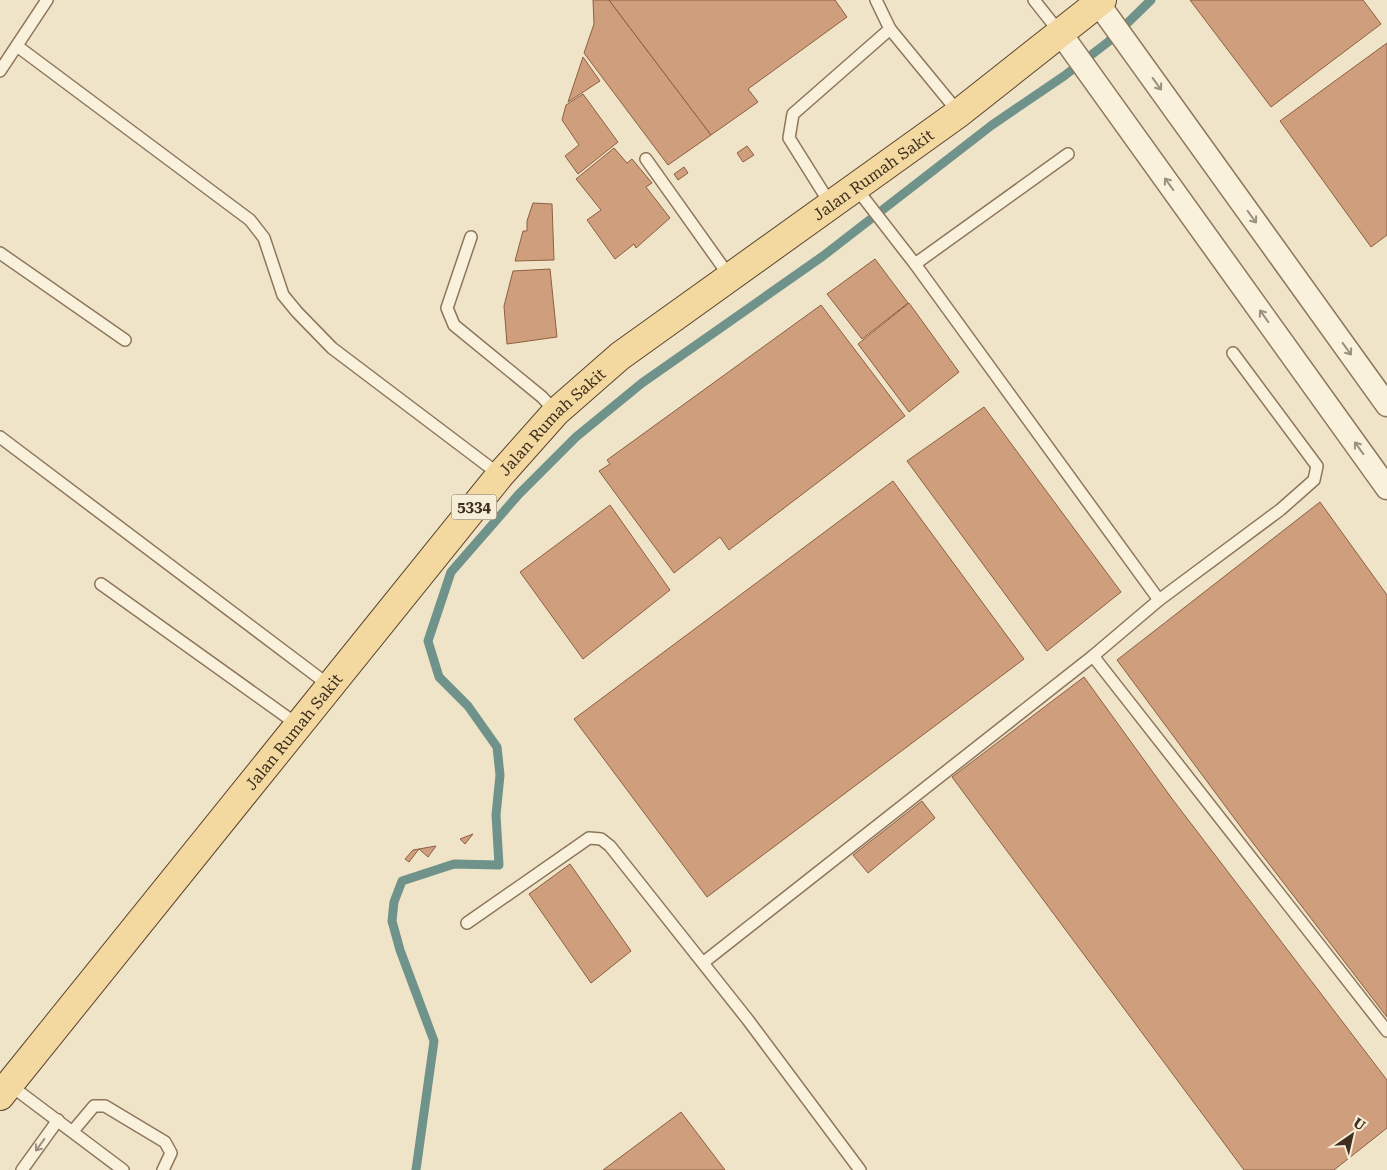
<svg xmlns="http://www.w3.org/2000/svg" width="1387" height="1170" viewBox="0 0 1387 1170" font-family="'Roboto Serif',serif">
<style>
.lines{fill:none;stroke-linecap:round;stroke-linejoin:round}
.stream{stroke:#6f938a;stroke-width:9}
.building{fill:#cf9f7d;stroke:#8d5f41}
.service-casing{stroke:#8d765c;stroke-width:14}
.minor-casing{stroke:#8d765c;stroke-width:25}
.primary-casing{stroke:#5b4430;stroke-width:30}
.service{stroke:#faf1dc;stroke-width:11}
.minor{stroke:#faf1dc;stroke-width:22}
.primary{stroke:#f3d9a0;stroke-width:28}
.oneway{stroke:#9c907e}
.labels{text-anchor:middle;stroke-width:4.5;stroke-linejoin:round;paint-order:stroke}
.shield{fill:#f7eed8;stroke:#756857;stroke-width:1}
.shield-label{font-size:15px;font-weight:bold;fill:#3d2e20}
.street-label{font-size:16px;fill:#3d2e20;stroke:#f7eed8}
</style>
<rect width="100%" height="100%" fill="#f0e4c8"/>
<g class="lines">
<polyline class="stream" points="416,1170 434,1041 400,950 392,921 394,902 402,881 454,864 499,865 496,815 500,775 497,747 468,706 439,677 428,641 451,572 519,494 576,437 642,383 823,256 992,125 1064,76 1108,42 1151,0"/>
</g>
<g class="building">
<polygon points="593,0 609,0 711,135 668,165 584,53 594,24"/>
<polygon points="609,0 835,0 847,17 748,89 758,102 711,135"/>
<polygon points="1190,0 1363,0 1381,24 1271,107"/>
<polygon points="1387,43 1387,235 1371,247 1280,121"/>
<polygon points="583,57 600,81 568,102"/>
<polygon points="583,94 618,142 578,174 565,156 579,145 562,120 566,105"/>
<polygon points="747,146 754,155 743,162 737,153"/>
<polygon points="614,148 627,163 632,159 652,183 646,187 670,218 636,248 634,244 615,259 587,220 601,210 576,179"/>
<polygon points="684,167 688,173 678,180 674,174"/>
<polygon points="533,203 552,204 554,260 515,261 523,231 527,231 527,221"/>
<polygon points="875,259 908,303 862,339 827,294"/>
<polygon points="550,269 557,337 507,344 504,306 513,271"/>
<polygon points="909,303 959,372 909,412 858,344"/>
<polygon points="821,305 905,416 729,550 720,537 674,573 599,471 610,464 607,460"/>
<polygon points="984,407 1121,592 1047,651 907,461"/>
<polygon points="893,481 1024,659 707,897 574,719"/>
<polygon points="1320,502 1387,595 1387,1017 1246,834 1117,660"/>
<polygon points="610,505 670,590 583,659 520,572"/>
<polygon points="1084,677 1173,800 1387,1080 1387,1128 1334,1170 1244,1170 952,777"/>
<polygon points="922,801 935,818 868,873 853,855"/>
<polygon points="473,834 465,844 460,839"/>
<polygon points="436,846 428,857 419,849 409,862 405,859 413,850"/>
<polygon points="570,864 631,951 591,983 529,894"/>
<polygon points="681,1112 725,1170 603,1170"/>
</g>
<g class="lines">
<g class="service-casing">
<g id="service">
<polyline points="1034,0 1061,34"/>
<polyline points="890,29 959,113"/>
<polyline points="17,46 250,220 264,238 283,295 297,312 332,348 500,475"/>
<polyline points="0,71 47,0"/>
<polyline points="646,159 730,277"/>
<polyline points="831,205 789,138 793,114 890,29 876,0"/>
<polyline points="471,237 447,308 454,325 542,397 556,412"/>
<polyline points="0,253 125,340"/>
<polyline points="915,264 1068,154"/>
<polyline points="0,437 330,686"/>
<polyline points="101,584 298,725"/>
<polyline points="1159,600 1280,510 1314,480 1317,466 1233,353"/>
<polyline points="1093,656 1387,1031"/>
<polyline points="467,923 589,838 601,839 610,846 748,1020 860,1170"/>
<polyline points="704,962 1093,656 1159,600 915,264 856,188"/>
<polyline points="10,1085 123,1170"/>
<polyline points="73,1131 94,1106 105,1106 165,1142 171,1153 163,1170"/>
<polyline points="22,1170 58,1120"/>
</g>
</g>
<g class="minor-casing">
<g id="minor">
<polyline points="1098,3 1387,405"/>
<polyline points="1061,34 1387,488"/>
</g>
</g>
<g class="primary-casing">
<g id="primary">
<path id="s1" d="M0,1096L500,475L556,412L620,356L959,113L1102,0"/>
</g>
</g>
<use href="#service" class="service"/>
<use href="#minor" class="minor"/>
<use href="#primary" class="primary"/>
</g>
<defs><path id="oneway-shaft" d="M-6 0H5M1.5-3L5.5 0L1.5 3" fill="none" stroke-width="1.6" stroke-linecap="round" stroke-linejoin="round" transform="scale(1.25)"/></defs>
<g class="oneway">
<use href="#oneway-shaft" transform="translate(1157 84) rotate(54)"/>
<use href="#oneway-shaft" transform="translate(1169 184) rotate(-126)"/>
<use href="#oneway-shaft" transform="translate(1252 217) rotate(54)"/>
<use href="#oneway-shaft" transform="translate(1264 316) rotate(-126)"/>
<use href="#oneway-shaft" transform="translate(1347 349) rotate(54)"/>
<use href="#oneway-shaft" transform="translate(1359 448) rotate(-126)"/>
<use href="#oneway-shaft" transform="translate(40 1145) rotate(126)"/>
</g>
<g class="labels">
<rect class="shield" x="451.5" y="494.5" width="45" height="25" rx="4"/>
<g class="shield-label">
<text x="474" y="512">5334</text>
</g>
<g class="street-label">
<text dy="6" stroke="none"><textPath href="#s1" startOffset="1278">Jalan Rumah Sakit</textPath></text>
<text dy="6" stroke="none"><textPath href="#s1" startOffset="872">Jalan Rumah Sakit</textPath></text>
<text dy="6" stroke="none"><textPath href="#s1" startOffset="468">Jalan Rumah Sakit</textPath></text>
</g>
</g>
<g transform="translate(1352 1135) rotate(34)" stroke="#f7eed8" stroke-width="4" paint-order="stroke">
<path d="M0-4L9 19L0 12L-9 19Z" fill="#3d2e20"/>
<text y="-8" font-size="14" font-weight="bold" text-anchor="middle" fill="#3d2e20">U</text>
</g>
</svg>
